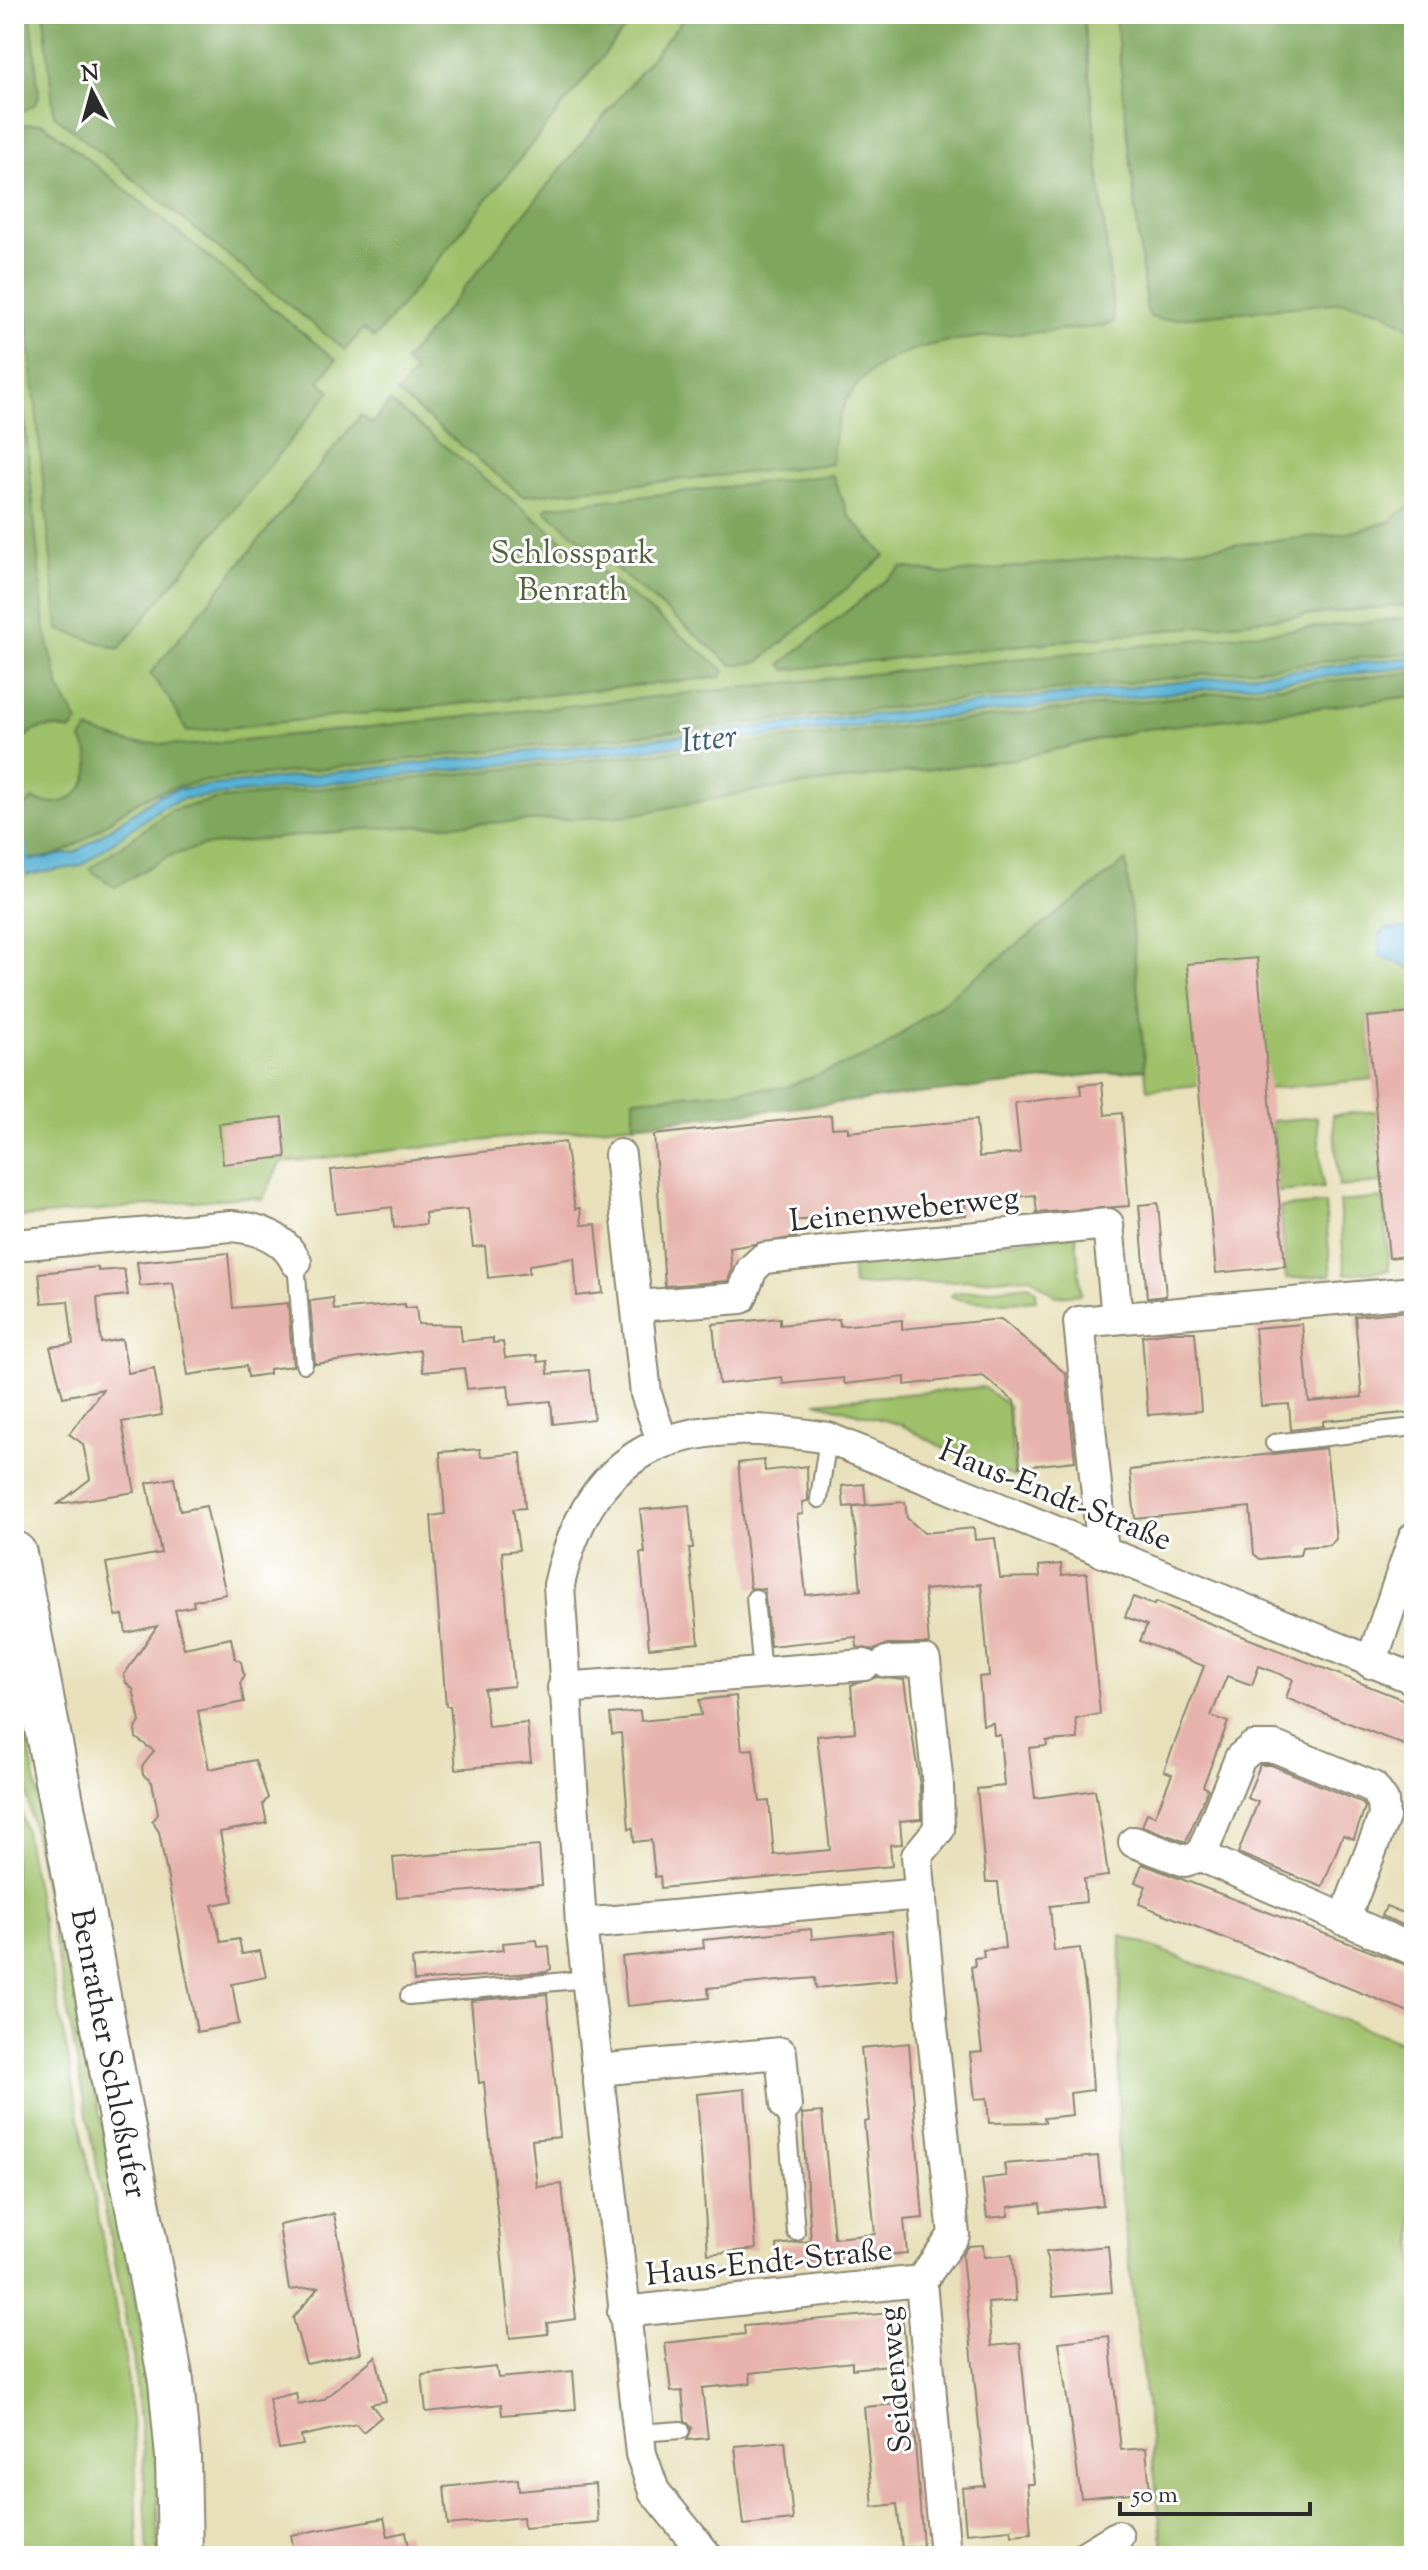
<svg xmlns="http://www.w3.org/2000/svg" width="1428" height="2570" viewBox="0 0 1428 2570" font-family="'Sorts Mill Goudy',serif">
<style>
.green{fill:#9ec069;stroke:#64764a;stroke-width:2}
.forest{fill:#7ea65d;stroke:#546844;stroke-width:2}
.water{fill:#57b1d4;stroke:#416e80;stroke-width:2}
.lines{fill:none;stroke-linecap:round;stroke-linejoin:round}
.stream{stroke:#57b1d4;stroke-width:8}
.building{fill:#e6b2ab}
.lane-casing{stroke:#8a8672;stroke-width:20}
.street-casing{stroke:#8a8672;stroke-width:34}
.secondary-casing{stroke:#8a8672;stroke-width:48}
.lane{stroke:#fff;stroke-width:16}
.street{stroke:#fff;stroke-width:30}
.secondary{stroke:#fff;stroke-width:44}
.labels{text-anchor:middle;stroke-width:6;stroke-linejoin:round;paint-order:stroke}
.park-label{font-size:32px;fill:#535f41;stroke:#fff}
.street-label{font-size:32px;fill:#2b2b2b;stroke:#fff}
.water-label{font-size:34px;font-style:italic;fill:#3d616f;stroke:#fff}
</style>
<rect width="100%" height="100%" fill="#fff"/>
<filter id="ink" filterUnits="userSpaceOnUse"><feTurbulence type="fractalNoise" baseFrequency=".0125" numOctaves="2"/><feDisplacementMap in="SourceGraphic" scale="16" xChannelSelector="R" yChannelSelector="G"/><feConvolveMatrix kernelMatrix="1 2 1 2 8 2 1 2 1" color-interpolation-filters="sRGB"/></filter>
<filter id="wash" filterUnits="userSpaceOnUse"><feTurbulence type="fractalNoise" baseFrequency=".006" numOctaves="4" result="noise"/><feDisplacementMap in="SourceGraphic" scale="32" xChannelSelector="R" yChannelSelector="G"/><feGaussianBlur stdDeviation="1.8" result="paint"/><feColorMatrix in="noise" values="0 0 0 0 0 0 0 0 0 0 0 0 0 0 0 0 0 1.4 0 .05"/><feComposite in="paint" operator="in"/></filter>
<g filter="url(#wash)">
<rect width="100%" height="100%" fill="#e8e0ba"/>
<g class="green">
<polygon points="14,14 1414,14 1414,929 1387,929 1406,967 1414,969 1414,1013 1367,1017 1373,1079 1269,1089 1198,1085 1147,1090 1145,1069 286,1162 280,1163 263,1199 241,1197 14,1218"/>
<polygon points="1376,1111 1382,1183 1339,1187 1333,1115"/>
<polygon points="1317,1117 1323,1188 1278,1192 1272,1121"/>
<polygon points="1383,1198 1389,1270 1345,1274 1339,1202"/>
<polygon points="1325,1204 1331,1275 1286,1279 1280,1207"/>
<polygon points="1076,1235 1081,1294 1055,1296 1031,1277 853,1286 851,1257"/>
<path d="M1029,1285L1036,1290V1300C1018,1302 965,1305 951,1296L954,1293Z"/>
<polygon points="983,1387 1008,1405 1015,1477 960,1457 902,1425 816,1402"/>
<polygon points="14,1671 146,2354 157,2444 159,2556 148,2556 143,2447 133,2357 14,1727"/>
<polygon points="14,1773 125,2358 135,2448 138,2556 14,2556"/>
<polygon points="1121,1935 1414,2047 1414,2556 1164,2556 1118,2168"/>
</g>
<g class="forest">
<polygon points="14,14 31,14 39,96 35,104 14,116"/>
<polygon points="44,14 637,14 387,323 374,338 363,329 345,350 54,115"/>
<path d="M687,14H1083L1114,322C1099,329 1077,328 1060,330C962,341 834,330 832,464L523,496L397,393L415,372L404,362Z"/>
<polygon points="1115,14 1414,14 1414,330 1381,310 1344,302 1160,320 1150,317 1146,307"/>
<polygon points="43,123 336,360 319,381 331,391 119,649 58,629 14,189 14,135 23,125"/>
<path d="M14,307L45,630L60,690L78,722L70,731C45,722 21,730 14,757V694L17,692L14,657Z"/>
<polygon points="390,402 725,671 721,677 187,732 170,700 150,674 361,415 372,424"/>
<polygon points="832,475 849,516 885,556 759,662 732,665 545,510 547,507"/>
<polygon points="1414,503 1414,604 786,670 781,664 902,567 944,574 1348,533 1388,522"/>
<path d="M1414,617V652L198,782C177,787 158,790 139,801C95,825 73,866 14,858V822L32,799C74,816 105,775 81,739L88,730L131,743L196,745Z"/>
<polygon points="1414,672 1414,696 1139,730 1015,759 754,791 626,816 364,829 202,846 167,857 115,887 89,869 171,810 214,800"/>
<polygon points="1126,861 1145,1069 634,1125 634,1099 786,1087 879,1051"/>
</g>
<g class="water">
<polygon points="1414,657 1414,667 182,799 162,807 80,866 27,875 27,861 76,852 159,795 178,789"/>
<polygon points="1387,929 1414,929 1414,969 1380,957 1379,935"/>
</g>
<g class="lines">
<polyline class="stream" points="14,842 23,846 26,868"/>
</g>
<g id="blocks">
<g class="building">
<polygon points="1257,958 1285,1266 1216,1273 1187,964"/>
<polygon points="1414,1013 1414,1255 1389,1258 1367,1017"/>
<polygon points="1102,1083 1105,1115 1122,1113 1129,1206 1037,1213 1035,1195 965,1202 966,1215 853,1226 852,1215 794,1221 796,1237 730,1248 732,1270 728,1281 665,1286 654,1135 831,1115 832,1128 848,1127 848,1132 976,1120 979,1157 999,1155 1020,1153 1015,1103 1081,1095 1080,1085"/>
<polygon points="282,1117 286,1157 223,1164 219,1124"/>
<polygon points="565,1142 575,1209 580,1208 582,1225 596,1224 603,1293 577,1296 574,1258 529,1265 529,1273 488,1278 485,1246 473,1247 468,1209 425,1213 426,1224 394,1228 392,1207 336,1214 331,1170"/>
<polygon points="1158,1203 1166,1296 1147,1298 1139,1205"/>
<polygon points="228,1253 233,1308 288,1303 293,1366 269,1369 269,1374 248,1377 246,1366 188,1375 173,1283 140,1286 137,1262"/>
<polygon points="98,1267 98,1271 124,1269 128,1295 97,1298 101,1343 122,1339 128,1373 154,1368 162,1415 122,1422 135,1492 58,1504 90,1479 83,1444 69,1434 103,1389 63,1397 50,1347 73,1344 68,1301 42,1303 39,1273"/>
<polygon points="333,1298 334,1310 405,1304 405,1308 416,1307 418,1324 460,1325 462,1341 493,1338 493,1343 503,1342 505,1358 537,1355 538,1362 547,1361 548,1374 589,1370 594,1419 553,1424 551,1401 510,1405 508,1385 467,1389 464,1368 423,1372 420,1350 315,1364 310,1301"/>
<polygon points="1408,1311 1414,1412 1323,1421 1323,1426 1291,1430 1289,1404 1261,1406 1255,1328 1302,1324 1309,1402 1362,1397 1355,1316"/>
<polygon points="780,1318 780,1325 839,1319 840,1326 902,1320 902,1329 1001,1319 1066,1374 1075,1461 1020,1467 1014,1401 983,1376 905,1385 905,1377 845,1384 843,1378 783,1384 782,1377 719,1384 713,1324"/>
<polygon points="1170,1332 1195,1332 1201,1411 1148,1415 1142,1336"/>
<polygon points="1326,1448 1336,1539 1330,1545 1302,1547 1300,1555 1260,1559 1254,1554 1250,1507 1135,1519 1130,1470"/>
<polygon points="480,1449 481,1457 521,1453 525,1508 513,1509 519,1550 502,1552 514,1686 484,1689 488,1727 527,1723 531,1762 456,1769 450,1706 446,1706 431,1516 445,1514 440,1452"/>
<polygon points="764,1460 765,1471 807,1466 808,1501 802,1502 803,1514 797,1515 806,1595 861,1590 853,1506 905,1502 907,1518 924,1533 974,1528 975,1540 995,1538 1000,1578 1040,1577 1039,1566 1061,1564 1062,1575 1087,1573 1100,1714 1076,1719 1078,1739 1046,1741 1047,1746 1029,1748 1035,1798 1095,1790 1104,1845 1108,1876 1084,1879 1086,1902 1050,1906 1054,1951 1080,1948 1087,2002 1093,2090 1070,2093 1072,2115 1044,2118 1045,2122 989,2123 987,2098 975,2099 970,2053 982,2052 971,1967 975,1966 974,1958 984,1957 983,1950 1005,1948 998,1882 986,1882 977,1789 1004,1786 1000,1735 994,1735 993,1723 983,1725 979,1677 989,1676 981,1584 924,1590 929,1644 887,1644 874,1650 857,1647 856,1637 770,1646 764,1589 750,1588 738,1463"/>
<polygon points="174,1478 180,1511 206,1506 226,1594 193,1601 194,1606 175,1610 184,1648 231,1638 235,1658 241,1662 244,1676 240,1683 244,1702 198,1711 209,1769 255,1760 268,1798 263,1804 267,1823 220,1832 233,1901 212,1905 221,1942 239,1939 242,1954 260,1951 266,1977 232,1984 239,2024 197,2032 159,1832 152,1821 158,1813 152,1782 143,1775 142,1767 154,1751 136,1738 135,1730 140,1722 133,1689 126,1683 124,1675 157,1626 126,1633 123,1615 116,1616 106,1563 161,1553 147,1483"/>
<polygon points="864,1484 866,1505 844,1507 842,1486"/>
<polygon points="689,1505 693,1548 689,1548 699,1643 649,1648 640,1553 645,1553 640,1510"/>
<polygon points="1133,1597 1154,1605 1156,1602 1414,1704 1414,1749 1286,1698 1293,1679 1259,1666 1252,1685 1227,1676 1211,1716 1228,1722 1203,1786 1208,1789 1186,1842 1142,1826 1147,1813 1155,1816 1172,1774 1164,1771 1204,1666 1140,1641 1147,1625 1125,1617"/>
<polygon points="877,1677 904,1680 920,1786 921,1819 900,1821 902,1844 890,1845 892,1866 661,1888 660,1876 655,1877 651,1840 634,1842 633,1828 629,1829 621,1733 612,1734 610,1714 640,1711 641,1721 701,1715 699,1700 736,1696 742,1750 753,1749 760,1802 769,1801 774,1855 830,1850 817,1736 855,1732 851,1685"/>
<polygon points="1260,1765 1271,1765 1361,1802 1365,1807 1354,1839 1343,1835 1322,1887 1238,1853 1258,1802 1247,1798"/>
<polygon points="539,1846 542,1885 397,1897 393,1858"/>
<polygon points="1142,1864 1414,1968 1414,2014 1139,1904 1146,1886 1135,1882"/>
<polygon points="1386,1906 1414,1917 1414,1930 1382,1916"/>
<polygon points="811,1929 812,1939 892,1931 897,1980 816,1988 815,1978 767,1982 708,1988 709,1998 627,2006 622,1957 704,1948 703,1940"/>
<polygon points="537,1940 538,1947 549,1946 551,1969 546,1972 414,1981 412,1959 504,1950 503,1943"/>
<polygon points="547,1994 560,2137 532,2140 537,2187 562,2184 576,2319 547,2323 548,2334 510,2338 484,2082 479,2083 471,2001"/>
<polygon points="909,2043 923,2218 904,2220 907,2253 779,2265 777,2245 811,2241 802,2114 822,2112 834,2238 875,2234 864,2122 869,2121 861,2048"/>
<polygon points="745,2089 756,2249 708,2254 697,2094"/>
<polygon points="1098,2156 1103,2205 1041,2212 1040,2203 1008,2207 1008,2216 987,2218 982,2179 1006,2176 1004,2164"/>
<polygon points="334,2214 361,2353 306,2364 293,2318 319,2287 289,2290 279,2225"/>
<polygon points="983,2245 984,2257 1012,2255 1016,2301 988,2303 992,2346 1020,2343 1034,2484 1027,2484 1031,2533 1012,2535 1011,2529 966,2533 962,2488 985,2486 962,2255 968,2246"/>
<polygon points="1108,2246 1112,2292 1053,2297 1046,2252"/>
<polygon points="902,2312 907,2363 852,2369 852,2362 750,2373 751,2383 702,2388 708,2438 687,2440 692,2428 685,2420 682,2391 671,2392 665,2343 745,2334 744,2326"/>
<polygon points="1109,2336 1121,2450 1146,2448 1150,2491 1081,2498 1059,2342"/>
<polygon points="376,2356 386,2401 371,2404 381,2417 363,2432 356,2424 301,2436 303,2445 279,2449 269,2399 296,2393 298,2405 323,2400"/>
<polygon points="496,2367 498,2378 573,2371 576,2409 502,2415 501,2404 426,2412 422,2375"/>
<polygon points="912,2403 923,2546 902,2548 897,2504 873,2507 864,2407"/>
<polygon points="785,2441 793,2520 744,2525 735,2446"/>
<polygon points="518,2479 519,2491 595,2484 598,2522 524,2528 523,2517 448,2525 444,2487"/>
<polygon points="384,2518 388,2536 406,2532 411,2556 295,2556 291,2535"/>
</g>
</g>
</g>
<g filter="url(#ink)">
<use href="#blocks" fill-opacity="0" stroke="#8a8672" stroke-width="2"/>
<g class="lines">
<g class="lane-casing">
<g id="lane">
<polyline points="296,1262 304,1364"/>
<polyline points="1274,1443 1414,1427"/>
<polyline points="819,1499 828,1438"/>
<polyline points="755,1598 762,1674"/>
<polyline points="409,1996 587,1979"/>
<polyline points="786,2106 796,2232"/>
<polyline points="639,2433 681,2430"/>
</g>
</g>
<g class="street-casing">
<g id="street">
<polyline points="620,1155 646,1394 662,1441"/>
<path d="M14,1245L231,1226C258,1228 284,1237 296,1262"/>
<polyline points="637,1306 741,1298 752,1269 764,1258 1108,1224 1117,1318"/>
<polyline points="1103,1552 1079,1322 1414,1292"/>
<polyline points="887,1662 925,1661 938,1785 939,1829 917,1856 931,2011"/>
<polyline points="1371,1663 1414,1538"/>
<polyline points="563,1688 864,1665"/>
<polyline points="1134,1842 1185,1861 1201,1856 1414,1950"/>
<polyline points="1201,1856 1240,1758 1253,1747 1275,1747 1373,1787 1383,1801 1384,1817 1344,1920"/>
<polyline points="581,1924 921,1894"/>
<polyline points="931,2017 954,2235 921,2281 945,2556"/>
<polyline points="597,2070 781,2053 786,2106"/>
<polyline points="623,2312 921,2281"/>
<path d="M707,2556L654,2491L641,2454L581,1924L559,1585C592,1433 694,1415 828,1438L1414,1679"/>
<polyline points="1085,2556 1118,2536"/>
</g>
</g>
<g class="secondary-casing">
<polyline id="secondary" points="14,1554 171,2381 178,2457 180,2556"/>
</g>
<use href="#lane" class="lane"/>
<use href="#street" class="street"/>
<use href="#secondary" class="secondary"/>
</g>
</g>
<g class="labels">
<g class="park-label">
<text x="573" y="563">Schlosspark<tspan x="573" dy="37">Benrath</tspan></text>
</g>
<g class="street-label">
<text transform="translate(904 1208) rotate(-6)" y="11">Leinenweberweg</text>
<text transform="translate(1056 1494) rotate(22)" y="11">Haus-Endt-Straße</text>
<text transform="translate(110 2053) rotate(79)" y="11">Benrather Schloßufer</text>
<text transform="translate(769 2261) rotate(-6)" y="11">Haus-Endt-Straße</text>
<text transform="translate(894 2380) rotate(-95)" y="11">Seidenweg</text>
</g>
<g class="water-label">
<text transform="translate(709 737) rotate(-6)" y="12">Itter</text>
</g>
</g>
<rect width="1428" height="2570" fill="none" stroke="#fff" stroke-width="48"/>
<g transform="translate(92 92) rotate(354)" stroke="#ffffff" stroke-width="6" paint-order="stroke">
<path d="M0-6L14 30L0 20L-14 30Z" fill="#2b2b2b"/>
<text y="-12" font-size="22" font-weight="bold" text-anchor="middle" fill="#2b2b2b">N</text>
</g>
<path d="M1120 2502v12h190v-12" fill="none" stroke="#2b2b2b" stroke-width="4"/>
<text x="1132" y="2502" font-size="24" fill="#2b2b2b" stroke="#ffffff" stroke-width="6" paint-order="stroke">50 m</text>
</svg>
